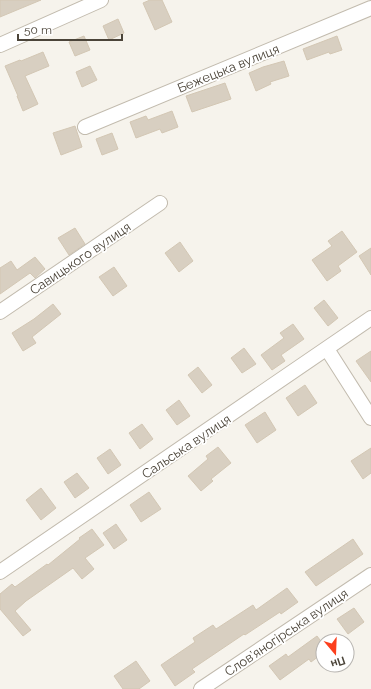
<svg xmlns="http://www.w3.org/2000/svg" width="371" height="689" viewBox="0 0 371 689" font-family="Raleway,sans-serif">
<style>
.building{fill:#d8cfc1;stroke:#d3c7b4}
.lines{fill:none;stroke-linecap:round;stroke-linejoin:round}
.street-casing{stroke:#c2bbae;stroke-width:16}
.street{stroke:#fff;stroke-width:14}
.labels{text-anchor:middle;stroke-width:3.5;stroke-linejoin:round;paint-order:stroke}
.street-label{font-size:13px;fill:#4b4439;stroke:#fff}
</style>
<rect width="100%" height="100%" fill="#f6f3ec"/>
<g class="building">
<polygon points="0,0 41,0 0,17"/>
<polygon points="150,0 162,0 172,22 155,30 143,3"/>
<polygon points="118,19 124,33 109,40 103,26"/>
<polygon points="84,36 90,50 75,56 69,42"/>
<polygon points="337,36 342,50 330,54 329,52 307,60 303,49"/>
<polygon points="43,52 49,66 25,76 38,104 23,111 17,96 18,96 5,66 20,60 21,61"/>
<polygon points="284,61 289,76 270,82 271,84 256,91 249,73 263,67"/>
<polygon points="90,66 97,80 82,87 76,72"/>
<polygon points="225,83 231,99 192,112 186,96"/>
<polygon points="172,111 178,127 162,133 160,129 136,138 130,122 146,116 148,120"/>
<polygon points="75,126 82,147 61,155 53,133"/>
<polygon points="112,133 118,149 102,155 96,139"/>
<polygon points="75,228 85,244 69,255 58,238"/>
<polygon points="342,231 357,252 338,266 341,271 327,281 312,260 332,246 328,241"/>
<polygon points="180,242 193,261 179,272 165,253"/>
<polygon points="371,248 371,275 359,256"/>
<polygon points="35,257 45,269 35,278 30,273 0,294 0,268 11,261 17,270"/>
<polygon points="114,267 127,286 113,296 99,277"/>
<polygon points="324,300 338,318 328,326 314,308"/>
<polygon points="53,304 61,314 32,337 36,343 23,351 12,333 34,319"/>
<polygon points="293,324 304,339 281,355 285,361 272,370 261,355 284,338 280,333"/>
<polygon points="244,348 256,364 242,373 231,358"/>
<polygon points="371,351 371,382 356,361"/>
<polygon points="198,367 212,385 202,393 188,375"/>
<polygon points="305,385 317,403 298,416 286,398"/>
<polygon points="179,400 190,416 177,425 166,410"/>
<polygon points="265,412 276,430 257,443 245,425"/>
<polygon points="142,424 153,439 140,449 129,433"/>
<polygon points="218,447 231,463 211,479 213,481 201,491 188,476 208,459 206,456"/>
<polygon points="371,448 371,473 363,479 351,461"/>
<polygon points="110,449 121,465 108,474 97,458"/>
<polygon points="77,473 89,488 75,498 64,482"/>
<polygon points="41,488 56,508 41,520 26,500"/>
<polygon points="149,492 161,509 141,522 130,505"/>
<polygon points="116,524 127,540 114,549 103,533"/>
<polygon points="92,529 104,545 85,558 94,569 82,579 73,568 26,601 15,611 31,630 23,636 0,609 0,594 12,584 15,587 47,564 48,565 80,539 79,538"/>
<polygon points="353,539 363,554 316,586 305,572"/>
<polygon points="287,588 298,602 281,614 280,612 245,635 244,634 192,669 195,672 175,686 161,665 195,642 193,638 213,625 216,629 253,605 256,610"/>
<polygon points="354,608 364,622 348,634 337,619"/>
<polygon points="317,636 323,644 323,653 311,662 309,659 280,680 269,666 286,654 288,657"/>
<polygon points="136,661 150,681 139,689 123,689 114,676"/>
</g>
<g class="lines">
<g class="street-casing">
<g id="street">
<polyline points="0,45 101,0"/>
<polyline points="85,127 371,8"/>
<polyline points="0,312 160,203"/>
<polyline points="327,349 371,418"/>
<polyline points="0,572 371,318"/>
<polyline points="201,689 371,575"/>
</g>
</g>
<use href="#street" class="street"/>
</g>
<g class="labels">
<g class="street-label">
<text transform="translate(228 68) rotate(-22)" y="5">Бежецька вулиця</text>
<text transform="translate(80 258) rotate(-34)" y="5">Савицького вулиця</text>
<text transform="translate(186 446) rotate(-34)" y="5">Сальська вулиця</text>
<text transform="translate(286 632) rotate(-34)" y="5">Слов’яногірська вулиця</text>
</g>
</g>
<g transform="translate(335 653) rotate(161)"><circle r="19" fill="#ffffff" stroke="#b7b4b0"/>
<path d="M0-3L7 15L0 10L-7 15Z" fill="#fc3f1d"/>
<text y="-6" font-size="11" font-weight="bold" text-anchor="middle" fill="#4b4439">Пн</text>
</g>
<path d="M18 34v6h104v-6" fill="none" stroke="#4b4439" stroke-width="2"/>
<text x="24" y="34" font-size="12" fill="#4b4439" stroke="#ffffff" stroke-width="3" paint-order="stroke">50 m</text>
</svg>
